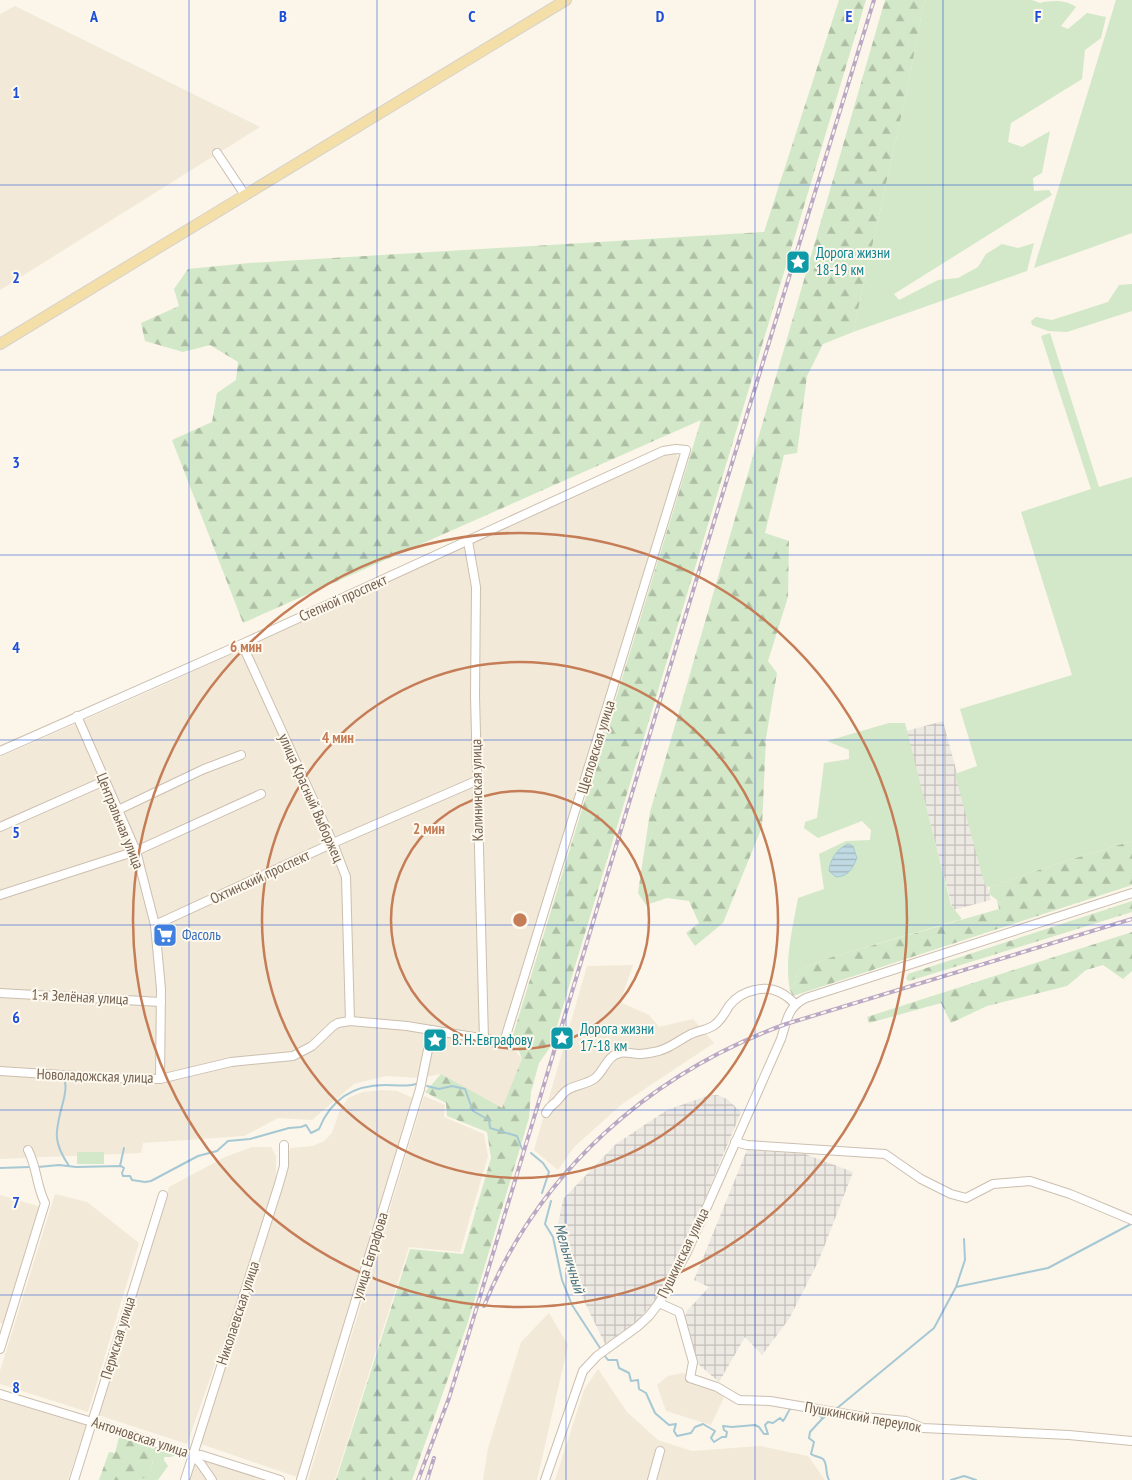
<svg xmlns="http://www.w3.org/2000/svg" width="1132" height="1480" viewBox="0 0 1132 1480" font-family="'PT Sans Narrow',sans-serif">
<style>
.residential{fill:#f2e9d8}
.industrial{fill:url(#industrial-grid)}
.grass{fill:#d2e8c8}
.forest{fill:url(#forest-firs)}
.water{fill:url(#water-rules);stroke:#a6c8d4}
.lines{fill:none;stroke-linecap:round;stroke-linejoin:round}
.stream{stroke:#a6c8d4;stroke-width:2}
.minor-casing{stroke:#ccbfb0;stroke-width:10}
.major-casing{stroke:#d8d2ce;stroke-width:12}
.minor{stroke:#fff;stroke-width:8}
.major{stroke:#f3dfa7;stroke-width:10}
.rail-casing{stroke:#baa8c4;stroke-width:4}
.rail{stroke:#fef9ef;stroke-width:2;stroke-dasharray:5.5;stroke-linecap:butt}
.grid{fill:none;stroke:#1d4ed8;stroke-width:1;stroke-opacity:0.55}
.ring{fill:none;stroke:#c57d57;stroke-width:2.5}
.labels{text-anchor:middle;stroke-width:4;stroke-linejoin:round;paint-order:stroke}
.culture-label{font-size:15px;fill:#0d838f;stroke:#fef9ef;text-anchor:start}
.street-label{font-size:15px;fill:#73604f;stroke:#fef9ef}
.shop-label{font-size:15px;fill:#366cbe;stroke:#fef9ef;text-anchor:start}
.water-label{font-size:16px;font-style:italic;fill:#4a7485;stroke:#fef9ef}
.grid-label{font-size:16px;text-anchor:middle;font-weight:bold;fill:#1d4ed8;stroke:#fef9ef;stroke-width:4;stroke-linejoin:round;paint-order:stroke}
.centre{fill:#c57d57;stroke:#fef9ef;stroke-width:2.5}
.ring-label{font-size:15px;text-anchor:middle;font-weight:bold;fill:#c57d57;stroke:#fef9ef;stroke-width:4;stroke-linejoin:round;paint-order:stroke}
</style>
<defs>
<pattern id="industrial-grid" width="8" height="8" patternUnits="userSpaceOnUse" patternTransform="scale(1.25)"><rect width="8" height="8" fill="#ece8e2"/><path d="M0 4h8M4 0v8" fill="none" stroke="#c4bfba"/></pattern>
<pattern id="forest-firs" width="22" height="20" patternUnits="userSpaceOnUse" patternTransform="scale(1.25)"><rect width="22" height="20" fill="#d2e8c8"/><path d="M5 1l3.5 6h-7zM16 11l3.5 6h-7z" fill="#afbfa5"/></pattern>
<pattern id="water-rules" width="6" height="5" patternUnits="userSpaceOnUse" patternTransform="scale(1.25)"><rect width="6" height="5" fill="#bfdae3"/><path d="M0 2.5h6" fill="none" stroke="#a0b4ba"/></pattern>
</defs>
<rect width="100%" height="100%" fill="#fbf6e9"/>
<g class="residential">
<polygon points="15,6 260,127 0,290 0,14"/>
<polygon points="667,452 676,454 680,460 505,1038 522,1059 502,1109 441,1074 419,1078 386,1076 354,1084 312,1120 278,1118 244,1136 143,1143 141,1153 0,1159 0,757 159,687"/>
<polygon points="633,965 620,1002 649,1015 659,1027 693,1019 714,1043 622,1104 574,1147 558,1170 534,1150 587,966"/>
<polygon points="383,1090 397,1091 413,1098 297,1477 201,1444 283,1187 287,1168 287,1154 291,1148 313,1146 324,1141 332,1133 339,1112 348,1098 363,1092"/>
<polygon points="424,1096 445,1105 444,1117 484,1134 488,1156 460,1252 409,1247 335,1480 308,1480"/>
<polygon points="252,1147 271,1147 276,1156 276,1180 231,1319 187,1444 98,1415 169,1187 225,1157"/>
<polygon points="55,1194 87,1202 139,1243 88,1412 0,1384 0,1371"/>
<polygon points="0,1195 41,1207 4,1324 0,1323"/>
<polygon points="549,1313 568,1345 537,1480 483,1480 488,1448 521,1342"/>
<polygon points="598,1369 627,1412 658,1440 692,1451 760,1446 808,1456 825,1480 555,1480 584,1390"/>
<polygon points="683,1373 705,1382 724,1397 711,1425 666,1411 657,1385 668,1376"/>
<polygon points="0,1398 86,1425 68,1480 0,1480"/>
<polygon points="203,1458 266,1480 188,1480 193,1463"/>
</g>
<g class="industrial">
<polygon points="943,721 991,900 953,910 906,731"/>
<polygon points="717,1095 727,1099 741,1112 702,1206 672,1271 654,1302 636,1322 605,1344 571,1274 558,1225 563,1199 616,1144 667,1110 707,1096"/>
<polygon points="747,1150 805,1154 853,1172 819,1260 789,1319 762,1355 745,1337 719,1382 697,1363 683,1323 687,1311 709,1287 694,1280"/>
</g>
<g class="grass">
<path d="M926,0H1032L1040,3C1052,0 1066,0 1076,7L1061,26L1068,29L1087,13L1106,17L1101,38L1085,50L1082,79L1011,123L1008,142L1022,147L1050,131L1042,173L1033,178L1034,191L1049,190L1052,195L894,294L899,300L938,280L958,278L978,267L986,254L1002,244L1018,248L1034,243L1027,271L853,332L909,81L923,6Z"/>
<polygon points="1116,0 1132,0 1132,233 1034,268"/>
<polygon points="1132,284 1132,311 1067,332 1048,331 1032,325 1031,321 1036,317 1052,320 1108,302 1119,285"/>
<polygon points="1050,333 1099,487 1132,477 1132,841 1056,864 990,887 985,886 955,774 977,766 960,709 1072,675 1021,512 1091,489 1041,336"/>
<path d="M889,723H905L951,905L962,919L832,957L798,970L795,983L790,990C784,960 793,927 798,898L824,889L819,854L846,841L870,840L871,830L862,821L818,838L804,828L805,822L817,818L824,763L849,759V750L827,741Z"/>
<rect x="77" y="1152" width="27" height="12"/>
<path d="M150,1444L176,1452V1455L171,1457H164V1460L168,1466L158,1480H138C140,1479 143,1478 145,1477C155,1469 154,1454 150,1444Z"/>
</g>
<g class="forest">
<polygon points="839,0 866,0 551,1046 539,1063 531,1092 529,1118 467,1325 412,1480 336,1480 410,1249 463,1254 491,1158 487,1132 447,1116 446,1103 425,1092 441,1074 502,1108 522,1059 513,1035 701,420 243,623 172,440 212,422 217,393 236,380 238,362 210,345 183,352 145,341 141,323 179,306 174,289 188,269 249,263 764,232"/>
<polygon points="885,0 926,0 923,6 909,81 853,332 823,344 807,376 797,453 784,455 765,533 789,541 788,597 768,661 777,673 766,738 762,827 723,923 695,946 686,933 699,923 689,901 667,898 646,905 638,893 650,812"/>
<polygon points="1132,841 1132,885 793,996 790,990 795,983 798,970 832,957 999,909 997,900 989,894 990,887 1056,864"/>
<polygon points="1132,901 1132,912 909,981 906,979 908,974"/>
<polygon points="1132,932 1132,971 1123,979 1103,965 1086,970 1067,986 987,1006 951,1023 941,1003 869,1023 867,1017"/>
<polygon points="114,1434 150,1444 154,1456 150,1473 147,1477 138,1480 99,1480 109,1452 115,1453 119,1437 114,1435"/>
</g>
<path class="water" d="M848,844L853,846L857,858C852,869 849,876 836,877L829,871C830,859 838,848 848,844Z"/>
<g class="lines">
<g class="stream">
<path d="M65,1082C67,1090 64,1098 62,1106C55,1133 53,1142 69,1166"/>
<polyline points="427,1086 439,1089 452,1086 465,1089 473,1111 489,1120 490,1128 517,1136 522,1149"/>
<polyline points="531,1153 543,1163 549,1172 542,1193"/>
<polyline points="120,1166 124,1148"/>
<path d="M38,1167L59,1165L76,1167L121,1166L124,1168L122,1173L123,1176H130L132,1180L145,1182L151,1181L198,1156L217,1151L228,1141L250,1139L289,1128L301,1127L306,1125L311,1133L319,1129C331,1099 353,1085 385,1085C395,1085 406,1087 416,1084"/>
<polyline points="0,1168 30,1167"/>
<polyline points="551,1201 545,1224 553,1237 562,1280 572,1305 602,1351"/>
<polyline points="956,1287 965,1260 964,1239"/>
<path d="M604,1355L608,1360H617L619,1368L629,1373L631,1381L638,1380L639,1389L646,1393L655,1413L669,1425L676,1424L674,1431L677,1436L691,1433L695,1427L703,1424L715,1431L711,1438L714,1442L722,1437H726L727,1432L724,1430L723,1426L732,1427L755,1425L759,1427L764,1434H768L765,1425L768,1422L773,1423L780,1418L783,1421C787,1417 787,1411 792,1407"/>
<polyline points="836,1409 934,1328 956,1287 1048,1268 1131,1224"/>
<path d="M809,1411L821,1416L822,1419L810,1432L809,1438L814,1442L811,1454C815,1457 819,1456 823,1459C828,1464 825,1474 829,1480"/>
<polyline points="822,1419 829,1414"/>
<polyline points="951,1480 964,1476 976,1480"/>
</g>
<g class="minor-casing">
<g id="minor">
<polyline points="217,153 245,195"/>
<polyline points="468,541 476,587 475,696 484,1040"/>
<polyline points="242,644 333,843 346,877 350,1021"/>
<polyline points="77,716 136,851 155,925 161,989 160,1079"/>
<polyline points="0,751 242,644 663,451 676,449 686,450 504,1042 407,1026 350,1021 338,1023 333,1026 312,1046 293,1056 231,1062 160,1079 108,1078 0,1071"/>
<polyline points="118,810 204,769 241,755"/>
<polyline points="0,827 104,781"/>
<polyline points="0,895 136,851 261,794"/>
<polyline points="155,925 333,843 476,781"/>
<polyline points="0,993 161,1002"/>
<path d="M546,1113C549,1107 551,1106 556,1102C561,1097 563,1092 569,1089C577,1085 586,1084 594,1079C604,1072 607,1055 620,1053C626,1051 632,1054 639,1054C643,1054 649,1053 654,1052C668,1050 679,1040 691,1034C698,1031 706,1030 713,1026C721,1021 724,1014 729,1006C735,998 745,992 755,990C771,986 784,992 795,1004"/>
<polyline points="735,1142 747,1145 885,1154 921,1179 951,1194 966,1198 993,1184 1030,1181 1070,1194 1132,1220"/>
<polyline points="659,1303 679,1312 693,1362 690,1378 717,1387 739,1400 770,1401 864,1417 906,1421 923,1428 1069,1435 1132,1441"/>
<path d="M0,1349L45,1203C36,1185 37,1167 28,1150"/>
<polyline points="0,1394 92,1422 192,1455 201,1455 280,1480"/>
<polyline points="192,1455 201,1464 212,1480"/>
<polyline points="74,1480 163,1195"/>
<polyline points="185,1480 279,1184 284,1166 284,1145"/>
<polyline points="301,1480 420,1089 432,1030"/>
<path d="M545,1480L583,1371L597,1356L637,1327L649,1316L659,1303L687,1252L781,1039C787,1021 787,1007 806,998L1132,893"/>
<polyline points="652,1480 660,1451"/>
</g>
</g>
<g class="major-casing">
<polyline id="major" points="0,344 566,0"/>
</g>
<use href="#minor" class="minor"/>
<use href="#major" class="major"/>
<g class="rail-casing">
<g id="rail">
<path d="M484,1306C539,1171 651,1073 786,1024L1132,919"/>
<polyline points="418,1480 449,1398 469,1333 706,548 874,0"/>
<polyline points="427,1480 434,1458"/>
</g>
</g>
<use href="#rail" class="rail"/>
</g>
<path class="grid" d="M189,0V1480M377,0V1480M566,0V1480M755,0V1480M943,0V1480M0,185H1132M0,370H1132M0,555H1132M0,740H1132M0,925H1132M0,1110H1132M0,1295H1132"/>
<g class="ring">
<circle cx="520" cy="920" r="129"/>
<circle cx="520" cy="920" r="258"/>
<circle cx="520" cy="920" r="387"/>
</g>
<defs>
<g id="sight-square" transform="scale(1.25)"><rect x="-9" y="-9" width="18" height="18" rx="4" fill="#0f9aa8" stroke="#fef9ef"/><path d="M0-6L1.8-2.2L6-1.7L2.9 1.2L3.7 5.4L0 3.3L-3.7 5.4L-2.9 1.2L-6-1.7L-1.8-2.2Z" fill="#fff"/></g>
<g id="supermarket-square" transform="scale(1.25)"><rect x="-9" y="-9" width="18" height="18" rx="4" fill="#3f7fe0" stroke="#fef9ef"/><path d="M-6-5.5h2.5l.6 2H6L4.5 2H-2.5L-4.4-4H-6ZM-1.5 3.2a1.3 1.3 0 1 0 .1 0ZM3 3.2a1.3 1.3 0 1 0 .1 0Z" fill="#fff"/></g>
</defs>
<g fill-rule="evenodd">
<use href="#sight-square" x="798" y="262"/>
<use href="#supermarket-square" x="165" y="935"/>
<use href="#sight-square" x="562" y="1038"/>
<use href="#sight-square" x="435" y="1040"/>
</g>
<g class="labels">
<g class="culture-label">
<text x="816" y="258">Дорога жизни<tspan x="816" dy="17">18-19 км</tspan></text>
<text x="580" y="1034">Дорога жизни<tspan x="580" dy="17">17-18 км</tspan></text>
<text x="452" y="1045">В. Н. Евграфову</text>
</g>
<g class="street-label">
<text transform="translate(343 598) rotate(-24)" y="5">Степной проспект</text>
<text transform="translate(596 747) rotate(-73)" y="5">Щегловская улица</text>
<text transform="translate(477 790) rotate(-91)" y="5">Калининская улица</text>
<text transform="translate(311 798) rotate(66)" y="5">улица Красный Выборжец</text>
<text transform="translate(120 821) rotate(68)" y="5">Центральная улица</text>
<text transform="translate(260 877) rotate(-25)" y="5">Охтинский проспект</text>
<text transform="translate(80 997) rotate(3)" y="5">1-я Зелёная улица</text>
<text transform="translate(95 1076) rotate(2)" y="5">Новоладожская улица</text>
<text transform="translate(683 1253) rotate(-64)" y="5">Пушкинская улица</text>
<text transform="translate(370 1256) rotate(-73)" y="5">улица Евграфова</text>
<text transform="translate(238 1313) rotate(-72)" y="5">Николаевская улица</text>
<text transform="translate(118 1338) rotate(-73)" y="5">Пермская улица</text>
<text transform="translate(863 1417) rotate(10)" y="5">Пушкинский переулок</text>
<text transform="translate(140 1437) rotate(18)" y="5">Антоновская улица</text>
</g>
<g class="shop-label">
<text x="182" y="940">Фасоль</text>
</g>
<g class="water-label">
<text transform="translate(570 1258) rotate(73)" y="6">Мельничный</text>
</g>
</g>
<g class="grid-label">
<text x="94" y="22">A</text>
<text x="283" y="22">B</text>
<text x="472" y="22">C</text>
<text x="660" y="22">D</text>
<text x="849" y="22">E</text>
<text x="1038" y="22">F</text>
<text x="16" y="98">1</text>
<text x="16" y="283">2</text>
<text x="16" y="468">3</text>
<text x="16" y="653">4</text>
<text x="16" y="838">5</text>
<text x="16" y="1023">6</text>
<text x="16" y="1208">7</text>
<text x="16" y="1393">8</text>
</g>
<circle cx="520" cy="920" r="8" class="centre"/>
<g class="ring-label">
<text x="246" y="652">6 мин</text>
<text x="338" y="743">4 мин</text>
<text x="429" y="834">2 мин</text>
</g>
</svg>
